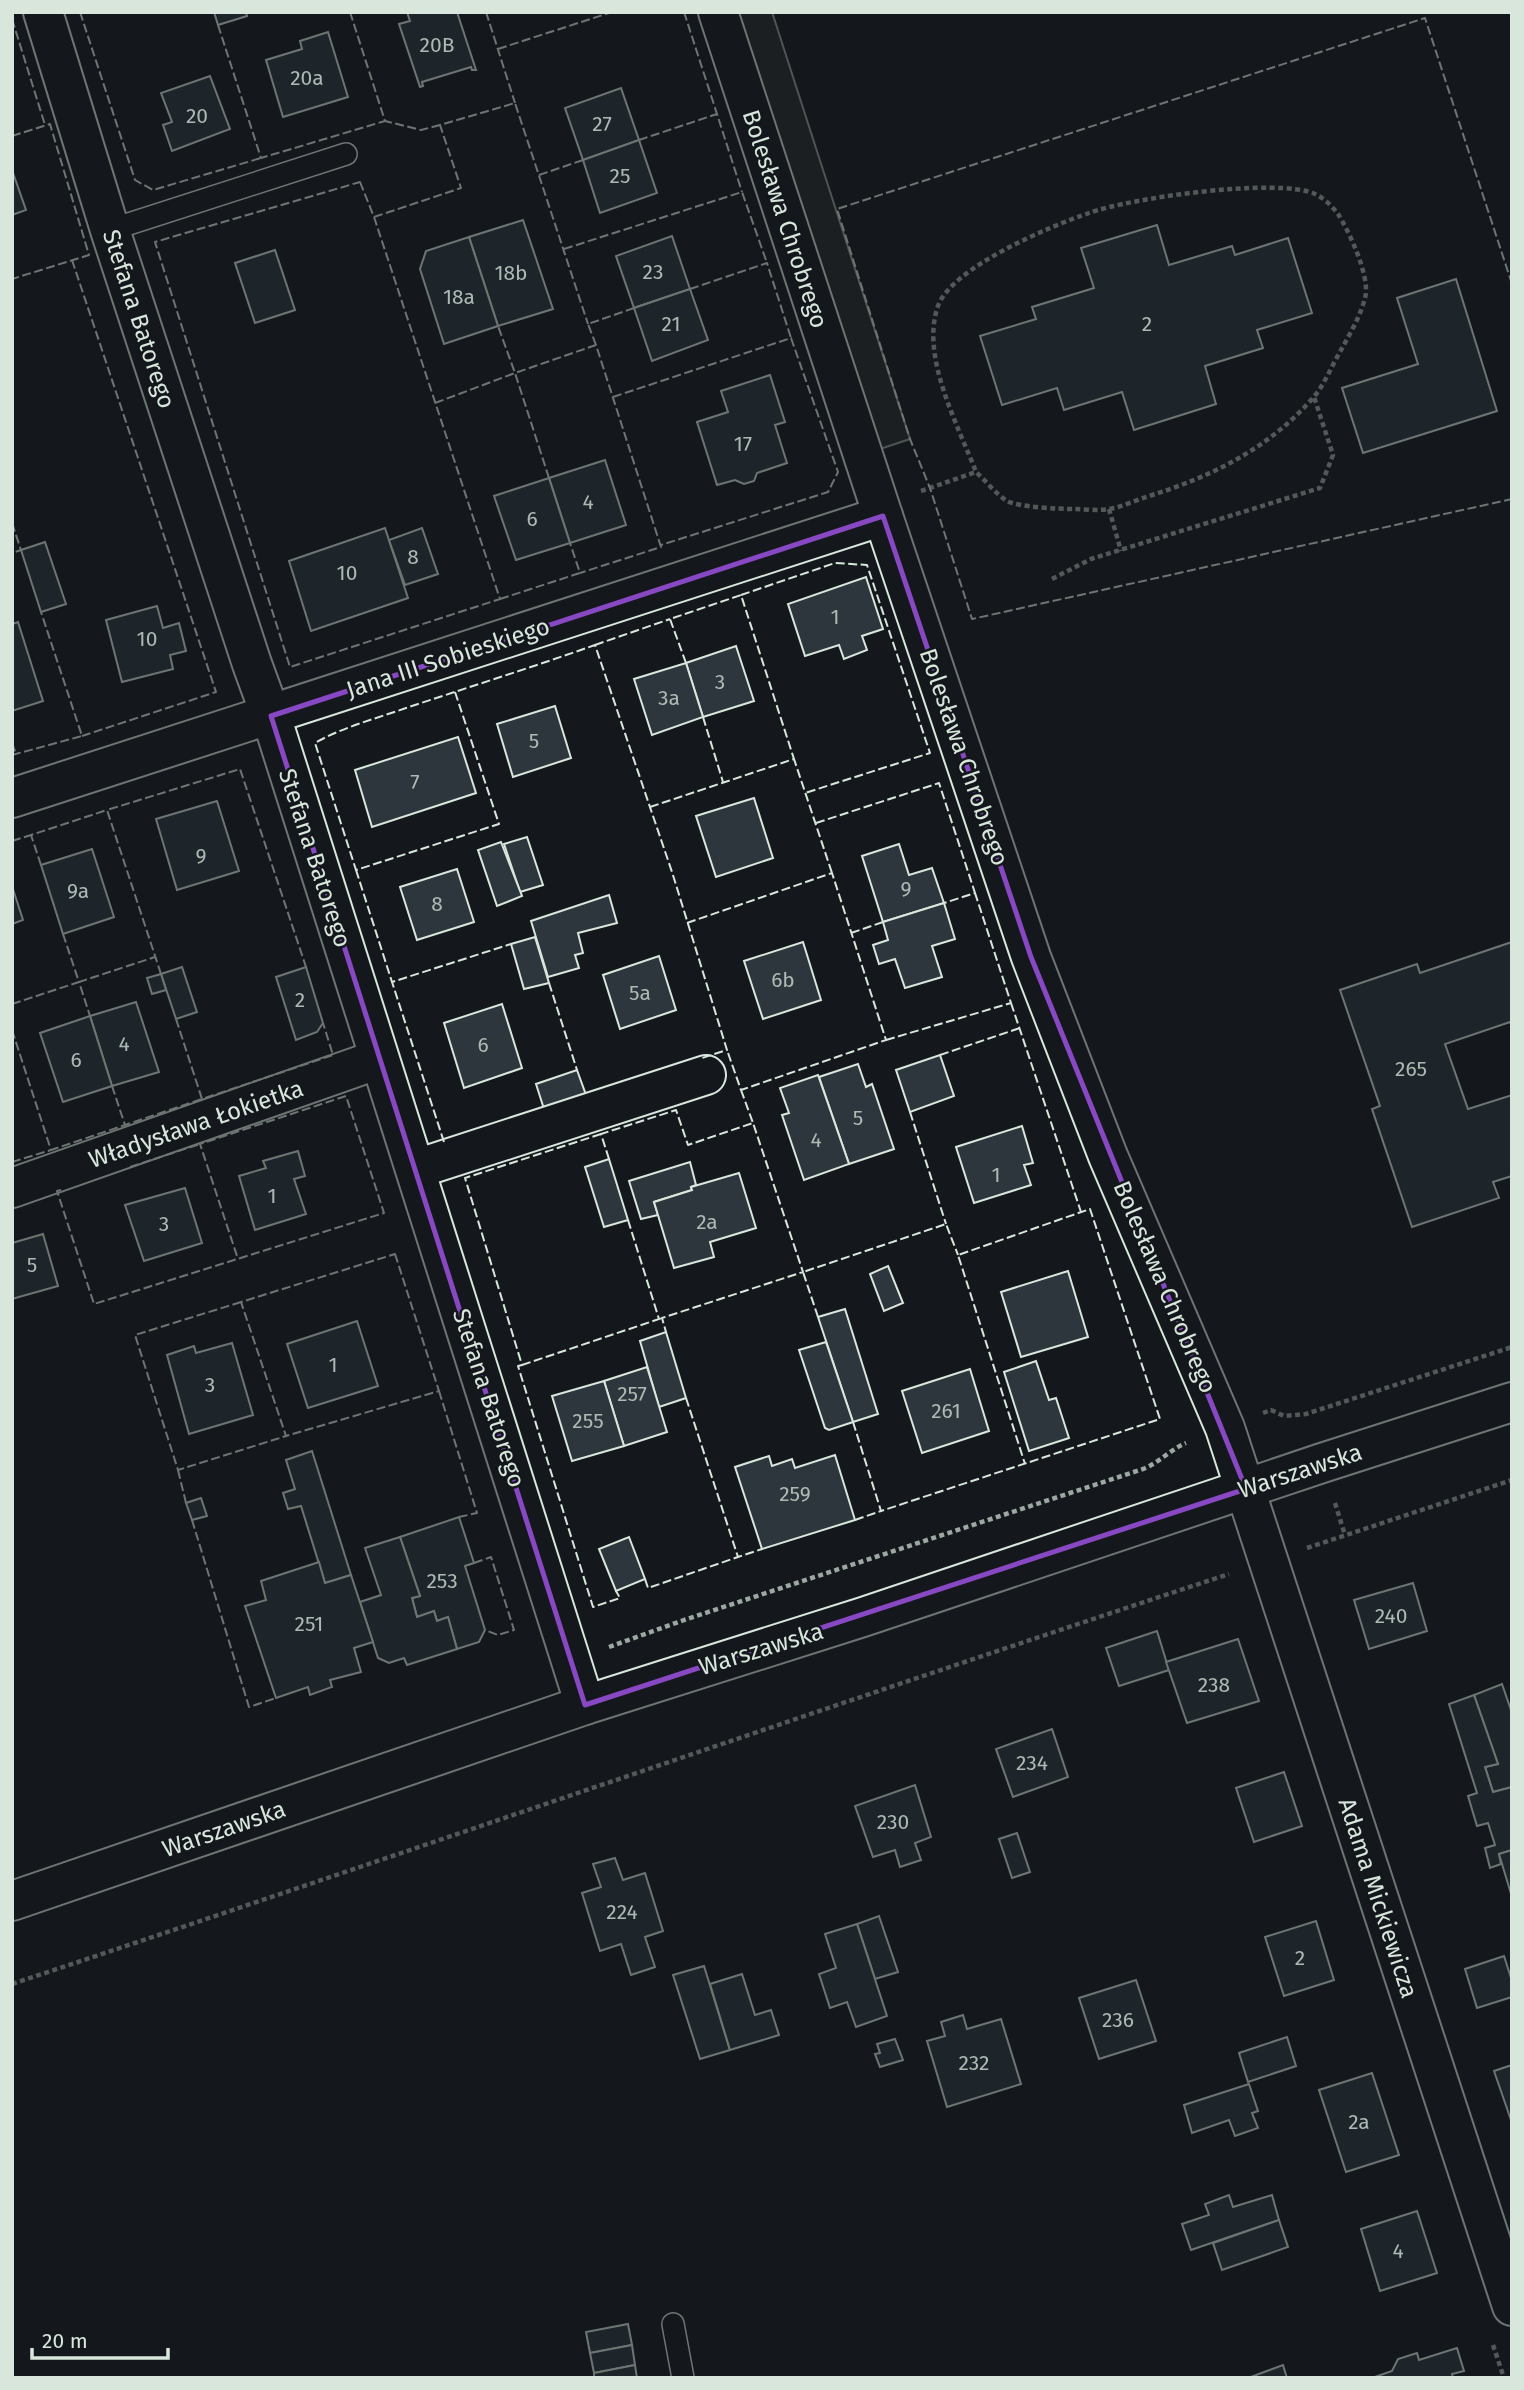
<svg xmlns="http://www.w3.org/2000/svg" width="1524" height="2390" viewBox="0 0 1524 2390" font-family="'Fira Sans',sans-serif">
<style>
.parking{fill:#24282b;stroke:#939e99;stroke-width:2}
.building{fill:#2c363c;stroke:#d8e6dc;stroke-width:2}
.lines{fill:none;stroke-linecap:round;stroke-linejoin:round}
.lane-casing{stroke:#d8e6dc;stroke-width:24}
.street-casing{stroke:#d8e6dc;stroke-width:42}
.secondary-casing{stroke:#d8e6dc;stroke-width:42}
.primary-casing{stroke:#d8e6dc;stroke-width:42}
.path{stroke:#9da8a2;stroke-width:4.5;stroke-dasharray:5 3.5;stroke-linecap:butt}
.lane{stroke:#14181c;stroke-width:21}
.street{stroke:#14181c;stroke-width:38}
.secondary{stroke:#14181c;stroke-width:38}
.primary{stroke:#14181c;stroke-width:38}
.fence{stroke:#d8e6dc;stroke-width:2;stroke-dasharray:9 3.5;stroke-linecap:butt}
.marked{fill:none;stroke:#8948c3;stroke-width:5;stroke-linejoin:round}
.labels{text-anchor:middle;stroke-width:5;stroke-linejoin:round;paint-order:stroke}
.number-label{font-size:21px;fill:#adbab4}
.street-label{font-size:24px;fill:#d8e6dc;stroke:#14181c}
</style>
<rect width="100%" height="100%" fill="#14181c"/>
<polygon class="parking" points="738,12 772,12 910,439 880,449"/>
<g class="building">
<polygon points="214,12 246,12 247,16 218,25"/>
<polygon points="407,12 457,12 476,70 472,70 471,67 422,82 423,86 420,87 399,24 410,21"/>
<polygon points="328,32 348,97 283,117 266,60 302,49 300,41"/>
<polygon points="210,76 230,129 172,151 163,125 172,122 161,93"/>
<polygon points="621,88 639,140 583,160 565,108"/>
<polygon points="639,140 657,193 600,213 583,160"/>
<polygon points="12,170 26,210 12,215"/>
<polygon points="523,220 553,309 498,326 469,237"/>
<polygon points="1157,225 1169,265 1232,246 1235,255 1288,238 1312,313 1257,330 1263,348 1205,366 1216,404 1134,430 1122,392 1064,410 1057,388 1002,405 980,336 1036,319 1032,307 1094,288 1081,248"/>
<polygon points="672,236 690,289 634,308 616,256"/>
<polygon points="469,237 498,326 444,344 420,269 426,251"/>
<polygon points="275,250 295,310 255,323 235,263"/>
<polygon points="1456,279 1497,411 1363,453 1342,388 1418,364 1397,298"/>
<polygon points="690,289 708,340 652,361 634,308"/>
<polygon points="770,375 785,422 775,425 787,463 757,473 754,481 744,484 735,480 717,485 697,422 728,412 721,391"/>
<polygon points="605,460 626,525 570,543 549,478"/>
<polygon points="549,478 570,543 516,560 494,496"/>
<polygon points="385,528 408,598 311,631 289,561"/>
<polygon points="422,528 438,574 405,585 389,540"/>
<polygon points="45,542 66,604 41,612 21,550"/>
<polygon points="866,577 883,629 862,636 867,650 844,659 839,645 805,656 788,604"/>
<polygon points="157,606 163,628 179,623 186,651 170,655 173,669 122,682 106,620"/>
<polygon points="18,622 43,701 12,711 12,624"/>
<polygon points="736,646 754,701 703,717 686,663"/>
<polygon points="686,663 703,717 652,735 634,679"/>
<polygon points="555,706 571,758 513,777 497,724"/>
<polygon points="458,737 476,793 372,827 355,770"/>
<polygon points="754,798 773,858 716,877 696,816"/>
<polygon points="217,801 239,871 177,890 156,819"/>
<polygon points="527,837 543,885 520,892 504,844"/>
<polygon points="501,842 522,896 497,906 478,850"/>
<polygon points="899,844 909,875 932,868 944,903 883,922 862,856"/>
<polygon points="92,849 114,917 63,934 41,865"/>
<polygon points="457,869 474,922 417,940 400,887"/>
<polygon points="12,886 23,920 12,924"/>
<polygon points="609,895 617,923 578,933 583,953 575,955 579,968 548,977 531,921"/>
<polygon points="944,903 955,939 932,946 942,977 905,988 895,959 879,964 873,945 888,940 883,922"/>
<polygon points="535,937 549,983 524,989 511,944"/>
<polygon points="803,942 821,1000 763,1019 744,961"/>
<polygon points="1512,942 1512,1026 1510,1022 1445,1044 1468,1109 1512,1095 1512,1176 1493,1182 1499,1198 1412,1227 1372,1109 1380,1106 1340,990 1417,964 1420,973"/>
<polygon points="659,956 676,1010 620,1029 603,975"/>
<polygon points="182,967 197,1012 176,1019 161,974"/>
<polygon points="306,967 323,1023 317,1032 296,1040 276,977"/>
<polygon points="161,974 166,990 152,994 147,978"/>
<polygon points="136,1002 159,1072 112,1086 90,1016"/>
<polygon points="502,1004 522,1068 464,1088 444,1023"/>
<polygon points="90,1016 112,1086 63,1102 40,1033"/>
<polygon points="940,1055 954,1096 910,1112 896,1070"/>
<polygon points="858,1064 866,1087 872,1084 894,1149 849,1164 819,1077"/>
<polygon points="577,1070 586,1095 544,1109 536,1084"/>
<polygon points="818,1075 849,1164 804,1180 782,1115 789,1113 780,1088"/>
<polygon points="1022,1126 1033,1163 1024,1165 1031,1185 974,1203 956,1147"/>
<polygon points="298,1151 305,1176 294,1179 306,1214 255,1230 239,1176 266,1168 263,1161"/>
<polygon points="609,1159 628,1220 604,1227 585,1167"/>
<polygon points="690,1162 696,1185 691,1187 692,1190 654,1202 658,1215 641,1219 629,1181"/>
<polygon points="739,1173 756,1228 710,1242 714,1257 674,1268 654,1202 692,1190 691,1187"/>
<polygon points="185,1188 202,1243 144,1261 125,1205"/>
<polygon points="43,1234 58,1286 12,1299 12,1243"/>
<polygon points="888,1266 903,1303 884,1311 870,1274"/>
<polygon points="1068,1271 1088,1337 1021,1357 1001,1292"/>
<polygon points="845,1309 878,1414 853,1422 818,1317"/>
<polygon points="357,1321 378,1386 308,1408 287,1344"/>
<polygon points="666,1332 686,1398 659,1407 640,1341"/>
<polygon points="826,1342 853,1422 829,1430 825,1428 799,1350"/>
<polygon points="232,1343 253,1415 189,1434 167,1355 194,1346 196,1353"/>
<polygon points="1036,1361 1049,1400 1056,1398 1069,1438 1029,1451 1004,1372"/>
<polygon points="647,1367 667,1432 624,1446 604,1381"/>
<polygon points="970,1369 989,1431 922,1453 902,1391"/>
<polygon points="604,1381 624,1446 572,1461 552,1396"/>
<polygon points="312,1451 351,1575 325,1583 301,1506 288,1509 283,1493 295,1489 286,1460"/>
<polygon points="835,1455 855,1520 762,1549 735,1467 769,1456 772,1466 792,1459 795,1468"/>
<polygon points="201,1498 207,1516 192,1520 186,1503"/>
<polygon points="459,1517 474,1563 465,1566 485,1630 479,1642 457,1649 448,1617 437,1621 434,1611 417,1617 412,1598 420,1596 400,1537"/>
<polygon points="400,1537 420,1596 412,1598 417,1617 434,1611 437,1621 448,1617 457,1649 407,1665 404,1658 389,1663 378,1658 360,1602 381,1595 365,1548"/>
<polygon points="629,1537 645,1579 616,1591 599,1549"/>
<polygon points="319,1562 325,1583 351,1575 373,1642 354,1648 361,1672 330,1680 332,1687 310,1695 308,1687 276,1698 245,1606 266,1600 261,1581"/>
<polygon points="1413,1583 1427,1631 1369,1649 1354,1600"/>
<polygon points="1157,1631 1169,1670 1119,1686 1106,1648"/>
<polygon points="1238,1639 1259,1701 1187,1723 1166,1662"/>
<polygon points="1502,1684 1512,1713 1512,1787 1493,1792 1485,1767 1498,1764 1474,1695"/>
<polygon points="1474,1695 1498,1764 1485,1767 1493,1792 1512,1787 1512,1850 1499,1854 1501,1864 1490,1868 1485,1848 1495,1845 1488,1823 1477,1826 1468,1796 1477,1793 1449,1704"/>
<polygon points="1052,1729 1068,1777 1013,1797 996,1749"/>
<polygon points="1284,1772 1302,1826 1254,1842 1236,1788"/>
<polygon points="915,1785 931,1837 915,1843 921,1860 900,1867 895,1850 873,1857 855,1806"/>
<polygon points="1017,1833 1030,1872 1012,1878 999,1839"/>
<polygon points="1512,1850 1512,1897 1499,1854"/>
<polygon points="615,1858 623,1880 645,1873 663,1931 645,1937 655,1967 631,1975 621,1944 600,1951 582,1893 601,1887 593,1864"/>
<polygon points="879,1916 898,1972 875,1979 857,1924"/>
<polygon points="1316,1921 1334,1980 1284,1996 1265,1937"/>
<polygon points="857,1924 887,2016 856,2027 847,2002 830,2008 819,1974 836,1968 825,1934"/>
<polygon points="1504,1956 1512,1981 1512,1997 1477,2008 1465,1969"/>
<polygon points="704,1966 730,2050 700,2059 673,1975"/>
<polygon points="742,1974 755,2015 771,2010 779,2035 730,2050 710,1984"/>
<polygon points="1136,1980 1156,2041 1099,2059 1079,1998"/>
<polygon points="963,2015 967,2029 1001,2019 1021,2084 947,2107 927,2041 945,2036 941,2022"/>
<polygon points="1287,2037 1296,2066 1248,2082 1239,2053"/>
<polygon points="895,2039 903,2060 880,2067 875,2054 880,2053 877,2044"/>
<polygon points="1512,2065 1512,2123 1494,2071"/>
<polygon points="1372,2073 1399,2155 1346,2172 1319,2090"/>
<polygon points="1249,2084 1258,2111 1252,2113 1258,2128 1235,2136 1229,2120 1192,2133 1184,2105"/>
<polygon points="1229,2195 1233,2207 1272,2195 1279,2220 1191,2250 1182,2224 1209,2215 1205,2204"/>
<polygon points="1417,2211 1437,2273 1380,2291 1361,2229"/>
<polygon points="1279,2220 1288,2247 1222,2270 1213,2243"/>
<polygon points="628,2324 632,2345 590,2353 586,2332"/>
<polygon points="632,2345 635,2365 594,2373 590,2353"/>
<polygon points="1457,2348 1464,2371 1452,2374 1453,2378 1372,2378 1392,2371 1398,2359 1417,2353 1419,2360"/>
<polygon points="635,2365 637,2378 594,2378 594,2373"/>
<polygon points="1283,2365 1287,2378 1248,2378"/>
</g>
<g class="lines">
<g class="lane-casing">
<g id="lane">
<polyline points="110,230 346,154"/>
<polyline points="673,2324 683,2378"/>
</g>
</g>
<g class="street-casing">
<g id="street">
<polyline points="43,12 110,230 252,664 271,716 585,1705"/>
<polyline points="12,798 883,516"/>
<polyline points="416,1169 706,1075"/>
<polyline points="12,1188 379,1059"/>
</g>
</g>
<g class="secondary-casing">
<polyline id="secondary" points="718,12 883,516 1031,957 1108,1156 1225,1428 1512,2306"/>
</g>
<g class="primary-casing">
<polyline id="primary" points="12,1901 585,1705 863,1617 1322,1463 1512,1402"/>
</g>
<g class="path">
<path d="M921,491L976,472C986,481 996,494 1007,501C1018,507 1059,509 1073,509C1084,509 1097,511 1109,509C1122,507 1136,500 1149,496C1211,477 1269,448 1312,399C1324,386 1331,367 1340,352C1349,335 1360,318 1365,298C1371,278 1349,231 1338,214C1332,206 1324,198 1315,194C1278,177 1130,198 1089,213C1051,226 952,267 938,306C920,356 958,425 976,472"/>
<polyline points="1109,509 1121,551"/>
<polyline points="1052,579 1091,559 1320,488 1333,455 1314,397"/>
<polyline points="1263,1413 1271,1410 1284,1416 1306,1414 1512,1347"/>
<polyline points="1335,1503 1345,1535"/>
<polyline points="1307,1548 1512,1480"/>
<path d="M609,1647L684,1620L1143,1469C1160,1462 1171,1449 1186,1443"/>
<path d="M12,1984C418,1849 822,1708 1229,1574"/>
<polyline points="1493,2345 1504,2378"/>
</g>
<use href="#lane" class="lane"/>
<use href="#street" class="street"/>
<use href="#secondary" class="secondary"/>
<use href="#primary" class="primary"/>
<g class="fence">
<polyline points="80,12 135,180 153,190 261,158"/>
<polyline points="350,12 385,121 421,130 440,125"/>
<polyline points="486,12 515,103"/>
<polyline points="684,12 717,114"/>
<polyline points="12,19 45,125"/>
<polyline points="218,25 261,158 385,121"/>
<polyline points="498,49 612,12"/>
<polyline points="12,136 50,124 89,255 12,279"/>
<polyline points="639,140 717,114 742,192"/>
<polyline points="539,175 583,160"/>
<polygon points="360,182 374,217 500,599 290,667 155,242"/>
<polyline points="374,217 461,188 440,125 515,103 588,324"/>
<polyline points="564,249 742,192 767,263"/>
<polyline points="72,260 216,692 82,736"/>
<polyline points="1512,284 1425,18 837,209 910,439 930,488 972,619 1512,499"/>
<polyline points="690,289 767,263 791,338"/>
<polyline points="596,345 588,324 634,308"/>
<polyline points="613,397 791,338 838,472 828,492 661,545"/>
<polyline points="435,403 515,373 498,326"/>
<polyline points="549,478 515,373 596,345 661,547 580,573"/>
<polyline points="12,523 21,550 12,553"/>
<polyline points="741,595 835,563 867,565 930,753 805,793"/>
<polyline points="500,599 580,573 570,543"/>
<polyline points="595,645 670,619"/>
<polyline points="686,663 670,619 741,595 794,759"/>
<path d="M455,692L499,824L356,870L315,743C343,727 375,719 406,708C469,687 533,667 595,645L672,872L727,1050L702,1058"/>
<polyline points="703,717 723,782"/>
<polyline points="12,743 16,754"/>
<polyline points="12,755 82,736 41,612"/>
<polyline points="650,807 794,759 832,873"/>
<polyline points="816,823 939,783 975,893 944,903"/>
<polyline points="12,841 31,835"/>
<polyline points="41,865 31,835 107,810"/>
<polyline points="356,870 392,982"/>
<polyline points="687,923 832,873 886,1040 741,1090 727,1050"/>
<polyline points="851,933 883,922"/>
<polyline points="63,934 79,982 155,957"/>
<polyline points="161,974 107,810 240,769 306,967"/>
<polyline points="549,983 577,1070"/>
<polyline points="1011,1003 1081,1212"/>
<polyline points="12,1004 79,982 90,1016"/>
<polyline points="176,1019 202,1099 333,1055 323,1023"/>
<polyline points="12,1030 51,1150 125,1125"/>
<polyline points="886,1040 1011,1003 975,893"/>
<polyline points="940,1055 1020,1028"/>
<polyline points="112,1086 125,1125 202,1099"/>
<polyline points="741,1090 753,1123"/>
<polyline points="910,1112 946,1224"/>
<polyline points="601,1134 465,1178 522,1365 518,1366 593,1607 620,1598 616,1591"/>
<polyline points="444,1142 392,982 511,944"/>
<polyline points="609,1159 601,1134 676,1110 688,1145 753,1123 803,1272 662,1318 666,1332"/>
<polyline points="12,1162 51,1150"/>
<polyline points="130,1167 200,1144"/>
<polyline points="61,1190 57,1191 94,1304 384,1213 346,1096 200,1144 238,1259"/>
<polyline points="628,1220 659,1319"/>
<polygon points="395,1254 439,1391 286,1436 241,1302"/>
<polyline points="241,1302 135,1335 178,1470 286,1436"/>
<polyline points="818,1317 803,1272 946,1224 958,1255"/>
<polyline points="522,1365 662,1318"/>
<polyline points="439,1391 477,1513 459,1517"/>
<polyline points="686,1398 738,1557 762,1549"/>
<polyline points="853,1422 881,1511 1160,1419 1090,1209 958,1255 1025,1464"/>
<polyline points="178,1470 186,1503"/>
<polyline points="192,1520 249,1707 276,1698"/>
<polyline points="855,1520 881,1511"/>
<polyline points="474,1563 491,1557 514,1630 498,1635 485,1630"/>
<polyline points="645,1579 648,1588 738,1557"/>
</g>
</g>
<path d="M0 0H1524V2390H0ZM883,516L1031,957L1246,1489L585,1705L271,716Z" fill="#14181c" fill-opacity=".55" fill-rule="evenodd"/>
<path class="marked" d="M883,516L1031,957L1246,1489L585,1705L271,716Z"/>
<g class="labels">
<g class="number-label">
<text x="437" y="52">20B</text>
<text x="307" y="85">20a</text>
<text x="197" y="123">20</text>
<text x="602" y="131">27</text>
<text x="620" y="183">25</text>
<text x="653" y="279">23</text>
<text x="511" y="280">18b</text>
<text x="459" y="304">18a</text>
<text x="671" y="331">21</text>
<text x="1147" y="331">2</text>
<text x="743" y="451">17</text>
<text x="588" y="509">4</text>
<text x="532" y="526">6</text>
<text x="413" y="564">8</text>
<text x="347" y="580">10</text>
<text x="835" y="624">1</text>
<text x="147" y="646">10</text>
<text x="720" y="689">3</text>
<text x="669" y="705">3a</text>
<text x="534" y="748">5</text>
<text x="415" y="789">7</text>
<text x="201" y="863">9</text>
<text x="906" y="896">9</text>
<text x="78" y="898">9a</text>
<text x="437" y="911">8</text>
<text x="783" y="987">6b</text>
<text x="640" y="1000">5a</text>
<text x="300" y="1007">2</text>
<text x="124" y="1051">4</text>
<text x="483" y="1052">6</text>
<text x="76" y="1067">6</text>
<text x="1411" y="1076">265</text>
<text x="858" y="1125">5</text>
<text x="816" y="1147">4</text>
<text x="996" y="1182">1</text>
<text x="272" y="1203">1</text>
<text x="707" y="1229">2a</text>
<text x="164" y="1231">3</text>
<text x="32" y="1272">5</text>
<text x="333" y="1372">1</text>
<text x="210" y="1392">3</text>
<text x="632" y="1401">257</text>
<text x="946" y="1418">261</text>
<text x="588" y="1428">255</text>
<text x="795" y="1501">259</text>
<text x="442" y="1588">253</text>
<text x="1391" y="1623">240</text>
<text x="309" y="1631">251</text>
<text x="1214" y="1692">238</text>
<text x="1032" y="1770">234</text>
<text x="893" y="1829">230</text>
<text x="622" y="1919">224</text>
<text x="1300" y="1965">2</text>
<text x="1118" y="2027">236</text>
<text x="974" y="2070">232</text>
<text x="1359" y="2129">2a</text>
<text x="1398" y="2258">4</text>
</g>
<g class="street-label">
<text transform="translate(785 219) rotate(72)" y="8">Bolesława Chrobrego</text>
<text transform="translate(139 319) rotate(72)" y="8">Stefana Batorego</text>
<text transform="translate(448 658) rotate(-18)" y="8">Jana III Sobieskiego</text>
<text transform="translate(964 757) rotate(71)" y="8">Bolesława Chrobrego</text>
<text transform="translate(315 858) rotate(72)" y="8">Stefana Batorego</text>
<text transform="translate(196 1124) rotate(-19)" y="8">Władysława Łokietka</text>
<text transform="translate(1165 1287) rotate(67)" y="8">Bolesława Chrobrego</text>
<text transform="translate(489 1398) rotate(72)" y="8">Stefana Batorego</text>
<text transform="translate(1300 1471) rotate(-18)" y="8">Warszawska</text>
<text transform="translate(761 1649) rotate(-17)" y="8">Warszawska</text>
<text transform="translate(224 1829) rotate(-19)" y="8">Warszawska</text>
<text transform="translate(1378 1898) rotate(72)" y="8">Adama Mickiewicza</text>
</g>
</g>
<rect width="1524" height="2390" fill="none" stroke="#d8e6dc" stroke-width="28"/>
<path d="M32 2348v10h136v-10" fill="none" stroke="#d8e6dc" stroke-width="3.5"/>
<text x="42" y="2348" font-size="21" fill="#d8e6dc" stroke="#14181c" stroke-width="5" paint-order="stroke">20 m</text>
</svg>
